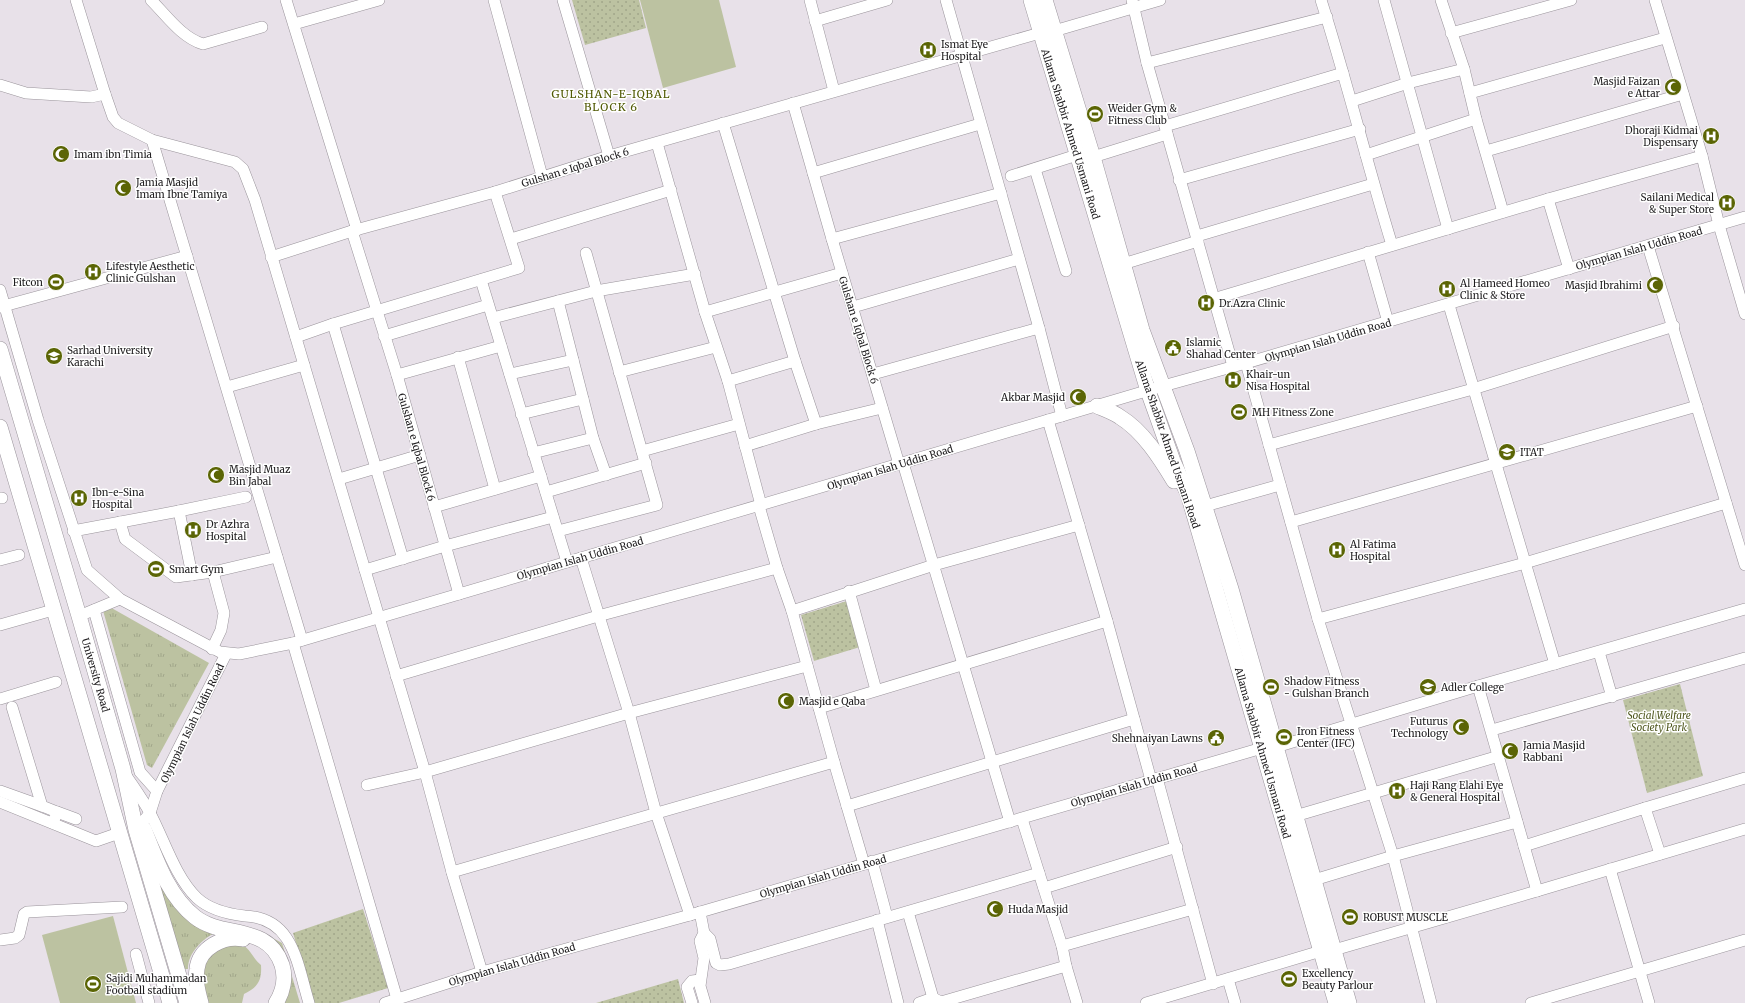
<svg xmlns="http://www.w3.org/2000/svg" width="1745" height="1003" viewBox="0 0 1745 1003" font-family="Merriweather,serif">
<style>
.grass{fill:url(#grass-tufts)}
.park{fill:url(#park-dots)}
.pitch{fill:#bcc2a1}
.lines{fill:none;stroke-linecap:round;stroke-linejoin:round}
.minor-casing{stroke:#9a949b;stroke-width:12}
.major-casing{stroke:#9a949b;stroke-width:16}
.minor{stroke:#fff;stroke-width:11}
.major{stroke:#fff;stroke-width:15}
.labels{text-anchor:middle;stroke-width:3;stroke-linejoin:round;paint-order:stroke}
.poi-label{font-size:10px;fill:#1d1b1d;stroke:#fff;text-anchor:start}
.street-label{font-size:10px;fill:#1d1b1d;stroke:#fff}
.park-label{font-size:10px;font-style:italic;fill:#4f571e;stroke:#fff}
.neighbourhood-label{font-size:11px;letter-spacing:1px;fill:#515a04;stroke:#fff}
</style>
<defs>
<pattern id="grass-tufts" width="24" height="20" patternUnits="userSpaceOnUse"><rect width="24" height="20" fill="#bcc2a1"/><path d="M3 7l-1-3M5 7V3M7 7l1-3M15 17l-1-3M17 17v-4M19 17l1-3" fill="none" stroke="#a1a68a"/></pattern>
<pattern id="park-dots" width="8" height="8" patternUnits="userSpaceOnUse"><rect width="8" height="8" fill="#bcc2a1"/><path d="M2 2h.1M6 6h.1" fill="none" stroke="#a1a68a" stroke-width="1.8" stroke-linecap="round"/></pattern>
</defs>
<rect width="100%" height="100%" fill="#e8e1e9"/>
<g class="grass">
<polygon points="108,606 209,663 152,768 147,765 102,607"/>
<path d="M155,868L216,932C203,939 188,952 188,969H183Z"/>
<polygon points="269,936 282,943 300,1003 281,1003 285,995"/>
<path d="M243,945C251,950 254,960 261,965C262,981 258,987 244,994L242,1003H204L203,964L218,946Z"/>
</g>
<g class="park">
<polygon points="572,0 639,0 646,28 585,45"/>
<polygon points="847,601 860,647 814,661 801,615"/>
<polygon points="1680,684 1703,776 1647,793 1623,700"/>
<polygon points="363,909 388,988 339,1003 314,1003 293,933"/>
<polygon points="678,979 684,1003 596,1003"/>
</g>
<g class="pitch">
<polygon points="640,0 719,0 736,67 663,88"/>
<polygon points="113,916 136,1003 60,1003 42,935"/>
</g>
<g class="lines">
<g class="minor-casing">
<g id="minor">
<polyline points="76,0 105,94 113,117 118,123 152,140 235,162 243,169 255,200 425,772 453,876 482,972"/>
<path d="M151,0C166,15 182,38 203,44L262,27"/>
<polyline points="286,0 357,230"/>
<polyline points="494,0 542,176"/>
<polyline points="563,0 609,156"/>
<polyline points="810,0 834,91"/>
<polyline points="946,0 1039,328 1062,416"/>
<polyline points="1132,0 1147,63 1233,366"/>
<path d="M1321,0C1347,81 1367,164 1392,245"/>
<polyline points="1384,0 1448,229"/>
<polyline points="1441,0 1464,69 1476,119 1503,212"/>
<polyline points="1655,0 1702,156 1719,225 1745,314"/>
<polyline points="815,21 887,0"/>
<polyline points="294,24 379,0"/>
<polyline points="1054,31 1160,0"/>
<polyline points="1451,33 1571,0"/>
<polyline points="1147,63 1327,17"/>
<polyline points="0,85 26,93 91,97 105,94"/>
<polyline points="1470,93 1665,38"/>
<polyline points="1352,101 1408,83 1464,69"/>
<polyline points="793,103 832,239 899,464"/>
<polyline points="723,123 795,361 816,424"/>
<polyline points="1165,126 1343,73"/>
<polyline points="152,140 302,640"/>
<polyline points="657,143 705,312 728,381 761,505"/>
<polyline points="1486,151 1683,94"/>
<polyline points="1366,155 1476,119"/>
<polyline points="1093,157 1167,134"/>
<polyline points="1035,169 1066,271"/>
<polyline points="813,173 980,124"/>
<polyline points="1011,176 1077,155"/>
<polyline points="1179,180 1360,129"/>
<polyline points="1548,199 1569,269"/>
<polyline points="352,231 397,375 459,594"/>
<polyline points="1197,236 1373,184"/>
<polyline points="511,239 671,190"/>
<polyline points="832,239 1001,193"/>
<polyline points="1648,246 1745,565"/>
<polyline points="1368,252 1388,322"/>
<polyline points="271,257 352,231 495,192 609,156 1040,33"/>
<polyline points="1123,264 1198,241"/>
<polyline points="481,280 567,562"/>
<polyline points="0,290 38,420 87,570 120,599 220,652 239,654 293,643 1163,386 1246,363 1745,217"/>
<polyline points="1213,299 1548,199 1702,156"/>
<polyline points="558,301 593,438 606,475"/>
<polyline points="1449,305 1555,664"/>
<polyline points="0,307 187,256"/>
<polyline points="853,307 1019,259"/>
<polyline points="705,312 842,273"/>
<polyline points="493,318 596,291 695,274"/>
<polyline points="333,324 403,559"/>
<polyline points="384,336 488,305"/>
<polyline points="296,337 333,324 519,268 495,192"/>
<polyline points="458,357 495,489"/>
<polyline points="1246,363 1318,619 1393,856 1431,1003"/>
<polyline points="619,372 716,347"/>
<polyline points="510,374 573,360"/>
<polyline points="873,374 1039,328"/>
<polyline points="397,375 501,346"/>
<polyline points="728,381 795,361"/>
<polyline points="227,387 304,365"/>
<polyline points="521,414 583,399"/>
<polyline points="1048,420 1107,621 1151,780"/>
<polyline points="1269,445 1473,389 1674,326"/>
<polyline points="745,446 816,424 882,408"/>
<polyline points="642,451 739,424"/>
<polyline points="533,453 593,438"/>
<polyline points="903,463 1010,822"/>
<polyline points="339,479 420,455"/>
<polyline points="546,492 646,463"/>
<polyline points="0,498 2,498"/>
<polyline points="759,506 777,568 792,611 834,762 864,864"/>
<polyline points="1205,506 1280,485"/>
<polyline points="434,507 541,476"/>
<polyline points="179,511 192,575"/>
<polyline points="120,522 125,539 176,577 213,572 277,557"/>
<polyline points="1291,522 1697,406"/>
<polyline points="73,531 179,511 246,497"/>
<polyline points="558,531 657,505 586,253"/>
<polyline points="581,558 629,713 656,813 690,915"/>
<polyline points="0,560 19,555"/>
<polyline points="365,570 445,546 553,517"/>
<polyline points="849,591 876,690"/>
<polyline points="94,610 140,772 157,791"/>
<polyline points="792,611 934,565 1079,525"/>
<polyline points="79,616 120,599"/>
<polyline points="1318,619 1525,563 1726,503"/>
<polyline points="0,625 53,610"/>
<polyline points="293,643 397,999"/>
<polyline points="212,649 221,630 224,613 213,572"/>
<polyline points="1599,652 1612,697"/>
<polyline points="396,676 598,616 777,568"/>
<polyline points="1478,686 1537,891"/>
<polyline points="0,699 56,682"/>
<polyline points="12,707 42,806 57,812 53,823"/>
<polyline points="819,708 1107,621"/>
<polyline points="1492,730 1745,658"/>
<polyline points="1276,747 1478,686 1745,609"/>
<path d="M127,777C135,789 143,800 150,813C164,839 175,877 197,898C210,910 227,914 245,916C294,918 297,964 309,1003"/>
<polyline points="1157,778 1213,984"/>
<polyline points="367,785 425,772 629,713 807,666"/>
<polyline points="0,791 42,806"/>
<polyline points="0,802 96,841 119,833"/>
<polyline points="847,806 1134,719"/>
<polyline points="1645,808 1745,778"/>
<polyline points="57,812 76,819"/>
<polyline points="1295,816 1499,756"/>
<polyline points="1022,819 1062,946 1066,966 1077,1003"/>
<polyline points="136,830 150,813 157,791 226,654"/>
<polyline points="1524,846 1645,808 1660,854"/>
<polyline points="872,861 887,917"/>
<polyline points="1610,869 1649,1003"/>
<polyline points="452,872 834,762"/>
<polyline points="1314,880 1393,856 1517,822"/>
<polyline points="1044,888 1177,847"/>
<polyline points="700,912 704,933 700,941 704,958 700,986 705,1003"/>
<polyline points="908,912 933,998"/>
<polyline points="877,920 898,1003"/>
<polyline points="704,933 710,939 716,963 720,965 729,964 1039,873"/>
<polyline points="0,940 15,938 19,935 24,914 27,912 122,907"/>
<polyline points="1062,946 1193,909"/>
<polyline points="1334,950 1537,891 1745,829"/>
<polyline points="136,954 149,1003"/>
<polyline points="1228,979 1235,1003"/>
<polyline points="385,1003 482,972 690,915 1262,748"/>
<polyline points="692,1003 687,987 692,981 700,980"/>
<polyline points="919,1003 933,998 941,1002 1066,966"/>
<polyline points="1146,1003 1321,951"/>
<polyline points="1531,1003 1745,940"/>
</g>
</g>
<g class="major-casing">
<g id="major">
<polyline points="1031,0 1148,391 1173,461 1188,494 1336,1003"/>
<polyline points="1045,0 1093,157 1142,330 1187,451 1231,589 1349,1003"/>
<polyline points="0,349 79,616 123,769 136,830 187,1003"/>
<path d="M1097,406C1104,409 1113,412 1120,417C1143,431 1160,458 1174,481"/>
<polyline points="0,427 170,1003"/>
<path d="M144,829C156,859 168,896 195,917C223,939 268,923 282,965C286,978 283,992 276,1003"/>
<path d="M201,1003C198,992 195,981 197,969C199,948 224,935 243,939"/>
</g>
</g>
<use href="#minor" class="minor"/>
<use href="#major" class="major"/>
</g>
<defs>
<g id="hospital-disc" transform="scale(0.9)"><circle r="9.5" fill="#5b6505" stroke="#fff"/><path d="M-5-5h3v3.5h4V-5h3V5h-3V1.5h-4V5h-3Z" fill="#fff"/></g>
<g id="mosque-disc" transform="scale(0.9)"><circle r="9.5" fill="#5b6505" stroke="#fff"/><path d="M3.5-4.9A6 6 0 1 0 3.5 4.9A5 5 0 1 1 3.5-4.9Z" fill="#fff"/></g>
<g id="stadium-disc" transform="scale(0.9)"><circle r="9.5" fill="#5b6505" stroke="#fff"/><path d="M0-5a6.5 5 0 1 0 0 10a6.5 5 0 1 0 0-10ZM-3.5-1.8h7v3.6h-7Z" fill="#fff"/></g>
<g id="civic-disc" transform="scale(0.9)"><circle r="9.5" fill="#5b6505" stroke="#fff"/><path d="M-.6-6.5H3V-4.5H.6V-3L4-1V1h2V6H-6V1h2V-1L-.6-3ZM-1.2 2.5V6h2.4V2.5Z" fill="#fff"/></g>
<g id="university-disc" transform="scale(0.9)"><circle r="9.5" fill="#5b6505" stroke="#fff"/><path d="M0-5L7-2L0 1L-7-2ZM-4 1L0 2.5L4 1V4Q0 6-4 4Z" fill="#fff"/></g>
</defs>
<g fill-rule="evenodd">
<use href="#hospital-disc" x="928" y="50"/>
<use href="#mosque-disc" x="1673" y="87"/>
<use href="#stadium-disc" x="1095" y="114"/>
<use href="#hospital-disc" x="1711" y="136"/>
<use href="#mosque-disc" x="61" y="154"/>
<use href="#mosque-disc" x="123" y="188"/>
<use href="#hospital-disc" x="1727" y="203"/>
<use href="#hospital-disc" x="93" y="272"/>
<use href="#stadium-disc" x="56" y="282"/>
<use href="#mosque-disc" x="1655" y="285"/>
<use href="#hospital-disc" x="1447" y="289"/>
<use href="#hospital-disc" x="1206" y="303"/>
<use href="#civic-disc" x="1173" y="348"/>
<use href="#university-disc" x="54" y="356"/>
<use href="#hospital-disc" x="1233" y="380"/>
<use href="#mosque-disc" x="1078" y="397"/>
<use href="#stadium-disc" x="1239" y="412"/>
<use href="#university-disc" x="1507" y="452"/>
<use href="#mosque-disc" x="216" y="475"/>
<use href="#hospital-disc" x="79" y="498"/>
<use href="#hospital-disc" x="193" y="530"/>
<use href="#hospital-disc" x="1337" y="550"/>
<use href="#stadium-disc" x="156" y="569"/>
<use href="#stadium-disc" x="1271" y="687"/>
<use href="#university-disc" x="1428" y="687"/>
<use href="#mosque-disc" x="786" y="701"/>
<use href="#mosque-disc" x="1461" y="727"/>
<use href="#stadium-disc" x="1284" y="737"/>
<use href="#civic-disc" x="1216" y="738"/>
<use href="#mosque-disc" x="1510" y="751"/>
<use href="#hospital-disc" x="1397" y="791"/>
<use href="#mosque-disc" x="995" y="909"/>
<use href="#stadium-disc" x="1350" y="917"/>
<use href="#stadium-disc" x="1289" y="979"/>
<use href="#stadium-disc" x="93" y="984"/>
</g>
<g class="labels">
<g class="poi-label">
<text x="941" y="48">Ismat Eye<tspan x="941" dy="12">Hospital</tspan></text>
<text x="1660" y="85" text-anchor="end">Masjid Faizan<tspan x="1660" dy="12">e Attar</tspan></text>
<text x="1108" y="112">Weider Gym &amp;<tspan x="1108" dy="12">Fitness Club</tspan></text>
<text x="1698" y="134" text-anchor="end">Dhoraji Kidmai<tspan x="1698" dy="12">Dispensary</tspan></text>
<text x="74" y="158">Imam ibn Timia</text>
<text x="136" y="186">Jamia Masjid<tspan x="136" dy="12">Imam Ibne Tamiya</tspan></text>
<text x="1714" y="201" text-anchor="end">Sailani Medical<tspan x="1714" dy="12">&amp; Super Store</tspan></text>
<text x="106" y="270">Lifestyle Aesthetic<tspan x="106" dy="12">Clinic Gulshan</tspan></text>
<text x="43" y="286" text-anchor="end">Fitcon</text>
<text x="1460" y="287">Al Hameed Homeo<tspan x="1460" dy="12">Clinic &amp; Store</tspan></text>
<text x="1642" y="289" text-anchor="end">Masjid Ibrahimi</text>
<text x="1219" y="307">Dr.Azra Clinic</text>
<text x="1186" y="346">Islamic<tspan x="1186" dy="12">Shahad Center</tspan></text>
<text x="67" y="354">Sarhad University<tspan x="67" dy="12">Karachi</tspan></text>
<text x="1246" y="378">Khair-un<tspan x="1246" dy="12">Nisa Hospital</tspan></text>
<text x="1065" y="401" text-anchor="end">Akbar Masjid</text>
<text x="1252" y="416">MH Fitness Zone</text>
<text x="1520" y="456">ITAT</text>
<text x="229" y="473">Masjid Muaz<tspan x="229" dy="12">Bin Jabal</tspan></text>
<text x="92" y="496">Ibn-e-Sina<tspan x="92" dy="12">Hospital</tspan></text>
<text x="206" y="528">Dr Azhra<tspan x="206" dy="12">Hospital</tspan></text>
<text x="1350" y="548">Al Fatima<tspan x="1350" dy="12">Hospital</tspan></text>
<text x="169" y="573">Smart Gym</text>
<text x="1284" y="685">Shadow Fitness<tspan x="1284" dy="12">- Gulshan Branch</tspan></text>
<text x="1441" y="691">Adler College</text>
<text x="799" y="705">Masjid e Qaba</text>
<text x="1448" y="725" text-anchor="end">Futurus<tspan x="1448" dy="12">Technology</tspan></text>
<text x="1297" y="735">Iron Fitness<tspan x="1297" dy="12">Center (IFC)</tspan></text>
<text x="1203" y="742" text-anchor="end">Shehnaiyan Lawns</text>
<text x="1523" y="749">Jamia Masjid<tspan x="1523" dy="12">Rabbani</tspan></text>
<text x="1410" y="789">Haji Rang Elahi Eye<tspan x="1410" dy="12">&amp; General Hospital</tspan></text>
<text x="1008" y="913">Huda Masjid</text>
<text x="1363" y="921">ROBUST MUSCLE</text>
<text x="1302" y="977">Excellency<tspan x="1302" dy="12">Beauty Parlour</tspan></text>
<text x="106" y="982">Sajidi Muhammadan<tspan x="106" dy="12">Football stadium</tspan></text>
</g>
<g class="street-label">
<text transform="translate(1071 134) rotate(73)" y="4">Allama Shabbir Ahmed Usmani Road</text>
<text transform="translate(575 167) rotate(-17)" y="4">Gulshan e Iqbal Block 6</text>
<text transform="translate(1639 248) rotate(-16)" y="4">Olympian Islah Uddin Road</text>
<text transform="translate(859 330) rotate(73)" y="4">Gulshan e Iqbal Block 6</text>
<text transform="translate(1328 340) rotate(-16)" y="4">Olympian Islah Uddin Road</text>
<text transform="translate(1168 444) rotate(71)" y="4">Allama Shabbir Ahmed Usmani Road</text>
<text transform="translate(417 447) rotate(74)" y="4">Gulshan e Iqbal Block 6</text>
<text transform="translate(890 467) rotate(-17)" y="4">Olympian Islah Uddin Road</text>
<text transform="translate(580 558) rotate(-16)" y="4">Olympian Islah Uddin Road</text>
<text transform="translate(96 675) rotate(74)" y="4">University Road</text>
<text transform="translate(192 723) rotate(-64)" y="4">Olympian Islah Uddin Road</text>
<text transform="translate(1263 753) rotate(74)" y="4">Allama Shabbir Ahmed Usmani Road</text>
<text transform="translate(1134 785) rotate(-16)" y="4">Olympian Islah Uddin Road</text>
<text transform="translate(823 876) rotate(-16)" y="4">Olympian Islah Uddin Road</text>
<text transform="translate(512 964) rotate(-16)" y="4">Olympian Islah Uddin Road</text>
</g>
<g class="park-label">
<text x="1659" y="719">Social Welfare<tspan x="1659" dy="12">Society Park</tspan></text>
</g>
<g class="neighbourhood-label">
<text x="611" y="98">GULSHAN-E-IQBAL<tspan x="611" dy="13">BLOCK 6</tspan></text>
</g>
</g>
</svg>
